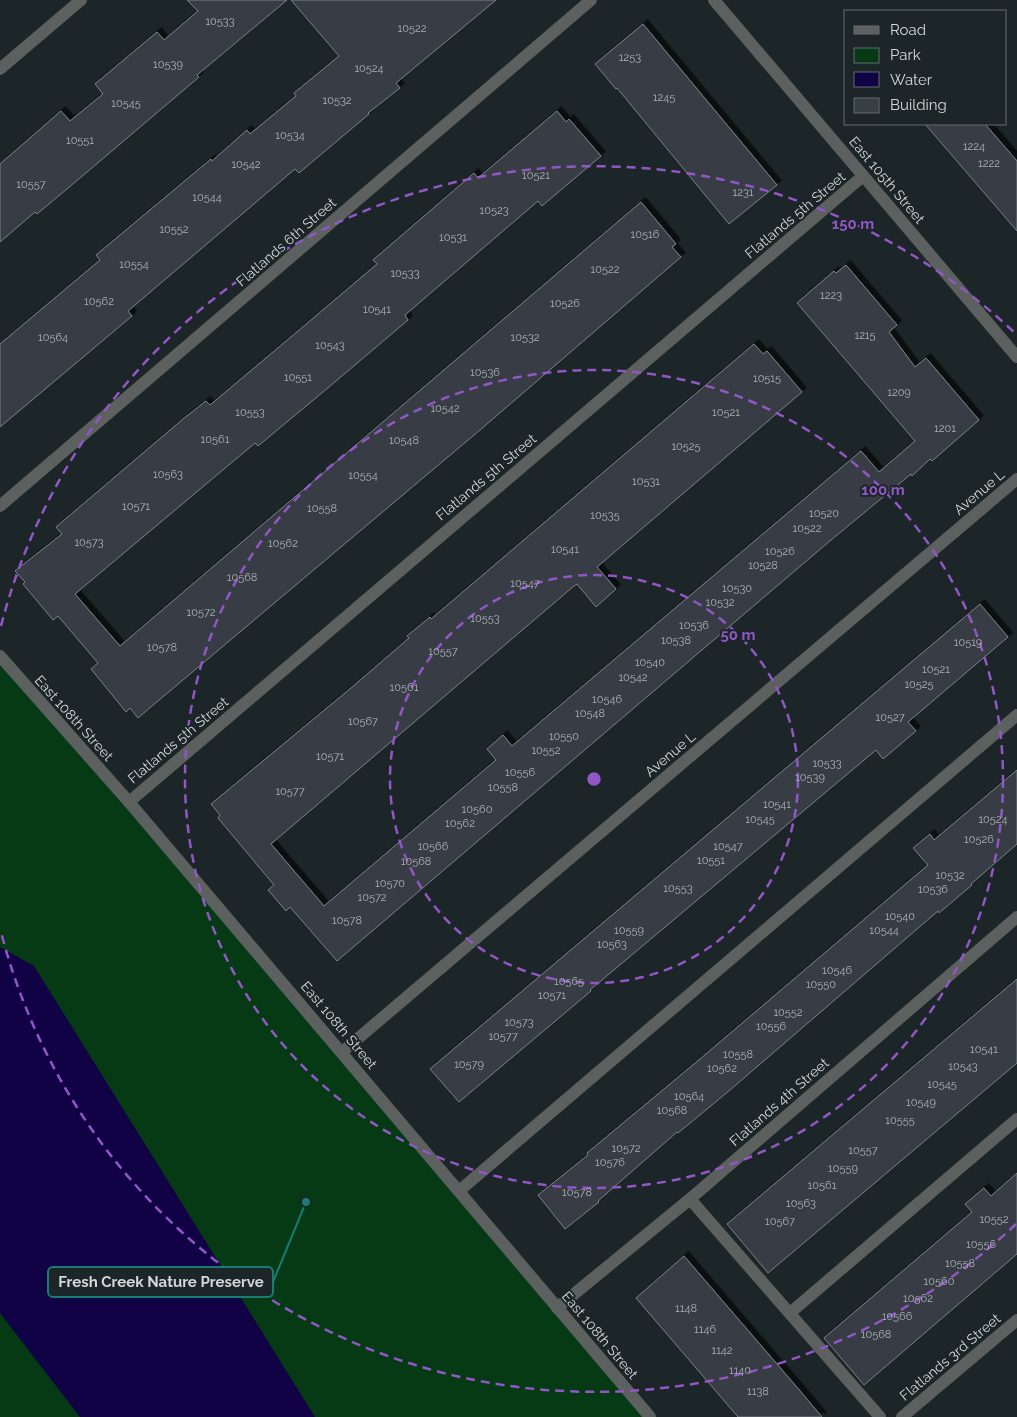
<svg xmlns="http://www.w3.org/2000/svg" width="1017" height="1417" viewBox="0 0 1017 1417" font-family="Raleway,sans-serif">
<style>
.green{fill:#053a15}
.water{fill:#110145}
.building{fill:#373e44;stroke:#798187;filter:url(#shadow)}
.lines{fill:none;stroke-linecap:round;stroke-linejoin:round}
.minor{stroke:#5c605f;stroke-width:12}
.ring{fill:none;stroke:#9157c6;stroke-width:2.5;stroke-dasharray:9 6}
.labels{text-anchor:middle;stroke-width:4;stroke-linejoin:round;paint-order:stroke}
.number-label{font-size:11px;fill:#abb2b4}
.street-label{font-size:14px;fill:#d2d8d9;stroke:#1c2527}
.centre{fill:#9157c6;stroke:#1c2527;stroke-width:2.5}
.ring-label{font-size:15px;text-anchor:middle;font-weight:bold;fill:#9157c6;stroke:#1c2527;stroke-width:4;stroke-linejoin:round;paint-order:stroke}
.leader{fill:none;stroke:#197b73;stroke-width:2}
.callout-dot{fill:#197b73;stroke:#1c2527;stroke-width:2}
.callout{fill:#1c2527;stroke:#197b73;stroke-width:2}
.callout-label{font-size:15px;text-anchor:middle;font-weight:bold;fill:#d2d8d9}
</style>
<defs>
<filter id="shadow"><feDropShadow dx="4.5" dy="-4.5" stdDeviation="0" flood-color="#0009"/></filter>
</defs>
<rect width="100%" height="100%" fill="#1c2527"/>
<g class="green">
<polygon points="0,660 647,1417 290,1417 0,981"/>
<polygon points="0,1271 106,1417 0,1417"/>
</g>
<polygon class="water" points="0,947 34,966 315,1417 80,1417 0,1313"/>
<g class="building">
<polygon points="187,0 287,0 197,75 199,77 80,178 37,214 35,212 0,242 0,164 61,111 70,121 103,94 95,84 157,32 164,40 198,11"/>
<polygon points="291,0 496,0 396,83 400,88 368,113 369,114 299,173 295,169 128,311 132,316 0,427 0,344 100,260 96,255 211,159 212,161 247,130 250,134 296,96 294,93 339,56"/>
<polygon points="643,24 777,185 729,224 617,88 616,89 595,64"/>
<polygon points="557,111 566,122 569,119 601,156 542,206 538,201 405,315 408,320 329,387 258,446 255,443 75,594 120,646 641,202 676,244 672,247 681,257 480,430 152,706 138,718 130,708 126,712 91,669 98,663 58,616 53,620 23,584 25,582 15,571 62,534 56,527 183,419 206,401 210,405 298,331 377,264 373,260 474,173 478,178"/>
<polygon points="925,124 985,124 1017,161 1017,231"/>
<polygon points="846,265 897,325 889,332 915,367 926,358 979,420 932,461 930,459 912,476 911,474 831,540 337,961 290,907 286,911 268,890 274,885 218,818 220,815 211,804 351,688 409,638 407,636 430,617 431,619 754,344 763,354 767,351 802,392 597,567 616,589 596,607 577,584 574,586 271,844 324,906 496,760 487,749 503,735 512,746 861,451 879,472 915,441 797,303 834,271 836,273"/>
<polygon points="980,604 1008,637 908,722 916,731 883,759 876,750 590,990 591,991 459,1102 430,1069"/>
<polygon points="1017,770 1017,844 971,884 972,885 939,913 938,911 730,1090 678,1133 677,1132 598,1201 599,1202 565,1229 538,1195 588,1155 587,1153 700,1059 928,865 913,848 930,834 934,840"/>
<polygon points="1017,979 1017,1063 768,1273 727,1224"/>
<polygon points="1017,1173 1017,1254 864,1385 824,1338 972,1212 965,1204 984,1188 991,1196"/>
<polygon points="684,1256 801,1392 822,1417 738,1417 636,1298"/>
</g>
<g class="lines">
<g class="minor">
<polyline points="714,0 1017,357"/>
<polyline points="0,69 81,0"/>
<polyline points="0,506 591,0"/>
<polyline points="0,656 129,802 650,1417"/>
<polyline points="129,802 863,176"/>
<polyline points="342,1052 1017,479"/>
<polyline points="459,1191 1017,715"/>
<polyline points="690,1199 880,1417"/>
<polyline points="557,1308 690,1199 1017,917"/>
<polyline points="790,1313 1017,1119"/>
<polyline points="902,1417 1017,1320"/>
</g>
</g>
<g class="ring">
<circle cx="594" cy="779" r="204"/>
<circle cx="594" cy="779" r="409"/>
<path d="M1016 1224A613 613 0 0 1 1 932M1 626A613 613 0 0 1 1016 334"/>
</g>
<g class="labels">
<g class="number-label">
<text x="220" y="25">10533</text>
<text x="412" y="32">10522</text>
<text x="630" y="61">1253</text>
<text x="168" y="68">10539</text>
<text x="369" y="72">10524</text>
<text x="664" y="101">1245</text>
<text x="337" y="104">10532</text>
<text x="126" y="107">10545</text>
<text x="290" y="139">10534</text>
<text x="80" y="144">10551</text>
<text x="974" y="150">1224</text>
<text x="989" y="167">1222</text>
<text x="246" y="168">10542</text>
<text x="536" y="179">10521</text>
<text x="31" y="188">10557</text>
<text x="743" y="196">1231</text>
<text x="207" y="201">10544</text>
<text x="494" y="214">10523</text>
<text x="174" y="233">10552</text>
<text x="645" y="238">10516</text>
<text x="453" y="241">10531</text>
<text x="134" y="268">10554</text>
<text x="605" y="273">10522</text>
<text x="405" y="277">10533</text>
<text x="831" y="299">1223</text>
<text x="99" y="305">10562</text>
<text x="565" y="307">10526</text>
<text x="377" y="313">10541</text>
<text x="865" y="339">1215</text>
<text x="53" y="341">10564</text>
<text x="525" y="341">10532</text>
<text x="330" y="349">10543</text>
<text x="485" y="376">10536</text>
<text x="298" y="381">10551</text>
<text x="767" y="382">10515</text>
<text x="899" y="396">1209</text>
<text x="445" y="412">10542</text>
<text x="250" y="416">10553</text>
<text x="726" y="416">10521</text>
<text x="945" y="432">1201</text>
<text x="215" y="443">10561</text>
<text x="404" y="444">10548</text>
<text x="686" y="450">10525</text>
<text x="168" y="478">10563</text>
<text x="363" y="479">10554</text>
<text x="646" y="485">10531</text>
<text x="136" y="510">10571</text>
<text x="322" y="512">10558</text>
<text x="824" y="517">10520</text>
<text x="605" y="519">10535</text>
<text x="807" y="532">10522</text>
<text x="89" y="546">10573</text>
<text x="283" y="547">10562</text>
<text x="565" y="553">10541</text>
<text x="780" y="555">10526</text>
<text x="763" y="569">10528</text>
<text x="242" y="581">10568</text>
<text x="525" y="587">10547</text>
<text x="737" y="592">10530</text>
<text x="720" y="606">10532</text>
<text x="201" y="616">10572</text>
<text x="485" y="622">10553</text>
<text x="694" y="629">10536</text>
<text x="676" y="644">10538</text>
<text x="968" y="646">10519</text>
<text x="162" y="651">10578</text>
<text x="443" y="655">10557</text>
<text x="650" y="666">10540</text>
<text x="936" y="673">10521</text>
<text x="633" y="681">10542</text>
<text x="919" y="688">10525</text>
<text x="404" y="691">10561</text>
<text x="607" y="703">10546</text>
<text x="590" y="717">10548</text>
<text x="890" y="721">10527</text>
<text x="363" y="725">10567</text>
<text x="564" y="740">10550</text>
<text x="546" y="754">10552</text>
<text x="330" y="760">10571</text>
<text x="827" y="767">10533</text>
<text x="520" y="776">10556</text>
<text x="810" y="781">10539</text>
<text x="503" y="791">10558</text>
<text x="290" y="795">10577</text>
<text x="777" y="808">10541</text>
<text x="477" y="813">10560</text>
<text x="760" y="823">10545</text>
<text x="993" y="823">10524</text>
<text x="460" y="827">10562</text>
<text x="979" y="843">10526</text>
<text x="433" y="850">10566</text>
<text x="728" y="850">10547</text>
<text x="711" y="864">10551</text>
<text x="416" y="865">10568</text>
<text x="950" y="879">10532</text>
<text x="390" y="887">10570</text>
<text x="678" y="892">10553</text>
<text x="933" y="893">10536</text>
<text x="372" y="901">10572</text>
<text x="900" y="920">10540</text>
<text x="347" y="924">10578</text>
<text x="629" y="934">10559</text>
<text x="884" y="934">10544</text>
<text x="612" y="948">10563</text>
<text x="837" y="974">10546</text>
<text x="569" y="985">10565</text>
<text x="821" y="988">10550</text>
<text x="552" y="999">10571</text>
<text x="788" y="1016">10552</text>
<text x="519" y="1026">10573</text>
<text x="771" y="1030">10556</text>
<text x="503" y="1040">10577</text>
<text x="984" y="1053">10541</text>
<text x="738" y="1058">10558</text>
<text x="469" y="1068">10579</text>
<text x="963" y="1070">10543</text>
<text x="722" y="1072">10562</text>
<text x="942" y="1088">10545</text>
<text x="689" y="1100">10564</text>
<text x="921" y="1106">10549</text>
<text x="672" y="1114">10568</text>
<text x="900" y="1124">10555</text>
<text x="626" y="1152">10572</text>
<text x="863" y="1154">10557</text>
<text x="610" y="1166">10576</text>
<text x="843" y="1172">10559</text>
<text x="822" y="1189">10561</text>
<text x="577" y="1196">10578</text>
<text x="801" y="1207">10563</text>
<text x="994" y="1223">10552</text>
<text x="780" y="1225">10567</text>
<text x="981" y="1248">10556</text>
<text x="960" y="1267">10558</text>
<text x="939" y="1285">10560</text>
<text x="918" y="1302">10562</text>
<text x="686" y="1312">1148</text>
<text x="897" y="1320">10566</text>
<text x="705" y="1333">1146</text>
<text x="876" y="1338">10568</text>
<text x="722" y="1354">1142</text>
<text x="740" y="1374">1140</text>
<text x="758" y="1395">1138</text>
</g>
<g class="street-label">
<text transform="translate(887 180) rotate(50)" y="5">East 105th Street</text>
<text transform="translate(795 215) rotate(-40)" y="5">Flatlands 5th Street</text>
<text transform="translate(286 242) rotate(-41)" y="5">Flatlands 6th Street</text>
<text transform="translate(486 477) rotate(-40)" y="5">Flatlands 5th Street</text>
<text transform="translate(979 492) rotate(-40)" y="5">Avenue L</text>
<text transform="translate(74 718) rotate(48)" y="5">East 108th Street</text>
<text transform="translate(178 740) rotate(-40)" y="5">Flatlands 5th Street</text>
<text transform="translate(670 754) rotate(-40)" y="5">Avenue L</text>
<text transform="translate(339 1025) rotate(50)" y="5">East 108th Street</text>
<text transform="translate(779 1102) rotate(-41)" y="5">Flatlands 4th Street</text>
<text transform="translate(600 1335) rotate(50)" y="5">East 108th Street</text>
<text transform="translate(950 1357) rotate(-40)" y="5">Flatlands 3rd Street</text>
</g>
</g>
<circle cx="594" cy="779" r="8" class="centre"/>
<g class="ring-label">
<text x="853" y="229">150 m</text>
<text x="883" y="495">100 m</text>
<text x="738" y="640">50 m</text>
</g>
<path class="leader" d="M306 1202L273 1282"/>
<circle class="callout-dot" cx="306" cy="1202" r="5"/>
<rect class="callout" x="48" y="1267" width="225" height="30" rx="5"/>
<g class="callout-label">
<text x="161" y="1287">Fresh Creek Nature Preserve</text>
</g>
<rect x="844" y="10" width="162" height="115" fill="#1c2527" stroke="#656d6e"/>
<rect x="854" y="26" width="25" height="8" fill="#5c605f" stroke="#656d6e"/>
<text x="890" y="35" font-size="15" fill="#d2d8d9">Road</text>
<rect x="854" y="48" width="25" height="15" fill="#053a15" stroke="#656d6e"/>
<text x="890" y="60" font-size="15" fill="#d2d8d9">Park</text>
<rect x="854" y="72" width="25" height="15" fill="#110145" stroke="#656d6e"/>
<text x="890" y="85" font-size="15" fill="#d2d8d9">Water</text>
<rect x="854" y="98" width="25" height="15" fill="#373e44" stroke="#656d6e"/>
<text x="890" y="110" font-size="15" fill="#d2d8d9">Building</text>
</svg>
